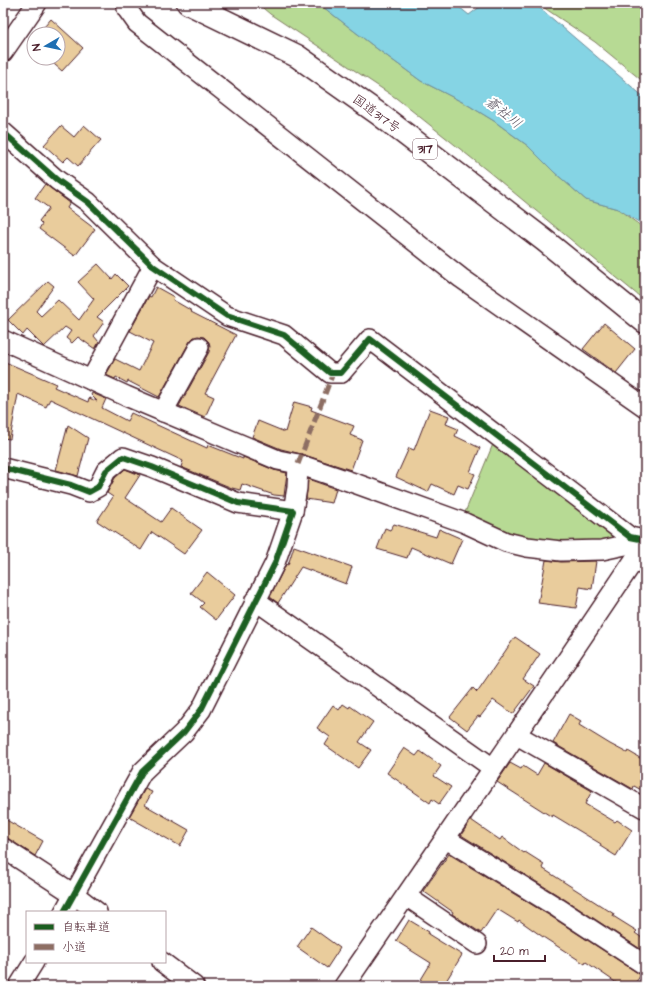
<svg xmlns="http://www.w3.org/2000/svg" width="648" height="989" viewBox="0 0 648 989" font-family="'Architects Daughter','Klee One',sans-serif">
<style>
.green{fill:#b7da94;stroke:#807c60}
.water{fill:#85d4e4;stroke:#6d8c9a}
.building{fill:#e9cc9c;stroke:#4a1f2b}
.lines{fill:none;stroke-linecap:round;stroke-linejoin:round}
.street-casing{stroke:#4a1f2b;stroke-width:22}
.highway-casing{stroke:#4a1f2b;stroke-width:25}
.street{stroke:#fff;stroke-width:19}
.highway{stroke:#fff;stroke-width:22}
.quiet{stroke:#8d6e63;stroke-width:5;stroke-dasharray:10 5;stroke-linecap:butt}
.cycleway-casing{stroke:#fff;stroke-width:8}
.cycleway{stroke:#1b5e20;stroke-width:6}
.labels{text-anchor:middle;stroke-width:4;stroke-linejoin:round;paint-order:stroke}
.shield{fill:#fff;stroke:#80626b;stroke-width:1}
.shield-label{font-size:12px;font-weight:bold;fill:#4a1f2b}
.street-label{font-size:13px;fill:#4a1f2b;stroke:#fff}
.water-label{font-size:14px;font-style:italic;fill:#5c5562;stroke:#fff}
</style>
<rect width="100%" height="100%" fill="#fff"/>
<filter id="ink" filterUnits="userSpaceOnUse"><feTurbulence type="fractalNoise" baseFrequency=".025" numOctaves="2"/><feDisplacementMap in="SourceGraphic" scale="8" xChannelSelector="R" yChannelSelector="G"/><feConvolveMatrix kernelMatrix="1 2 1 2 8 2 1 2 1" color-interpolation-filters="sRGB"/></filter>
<g filter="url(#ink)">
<g class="green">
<polygon points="257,3 318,3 376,48 421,81 468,105 494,121 528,146 554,172 586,200 618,209 645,229 645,301 489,172 396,98 270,14"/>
<polygon points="537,3 645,3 645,83 595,42"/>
<polygon points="493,444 623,537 585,544 507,540 464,515"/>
</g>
<polygon class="water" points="318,3 454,3 469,15 485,3 534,3 645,98 645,226 618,209 586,200 554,172 528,146 494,121 468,105 421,81 376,48"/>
<g class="building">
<polygon points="51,19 83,48 62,71 47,58 58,58 58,34 38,34"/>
<polygon points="84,125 101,140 78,166 68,157 63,162 44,145 61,126 74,137"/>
<polygon points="45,184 70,203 67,208 95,229 75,256 39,229 42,224 39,221 49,208 35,198"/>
<polygon points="98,264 112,279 116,274 128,286 97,317 104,322 94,336 99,342 95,349 78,337 72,343 66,338 71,331 65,327 44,347 27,330 23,335 8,320 48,281 54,286 36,311 41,316 58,300 79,320 94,299 78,282"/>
<polygon points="156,287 174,297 173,300 192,311 191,312 236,335 205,393 214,397 205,417 179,406 209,352 210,346 209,342 204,337 198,336 194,337 190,341 159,397 128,381 127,383 116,377 115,379 106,375 115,359 139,371 153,343 130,331 149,296 151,297"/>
<polygon points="604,323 635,349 616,373 583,349"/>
<polygon points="3,361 56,384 54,387 88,402 89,398 97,401 91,395 92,393 106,399 102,408 127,421 131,413 207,448 208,445 243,459 243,457 274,470 287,473 284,496 274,495 242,484 240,490 232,488 181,467 183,461 50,399 46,407 18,394 10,439 3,438"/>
<polygon points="294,402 312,407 311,410 354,426 350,435 362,440 351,470 301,454 281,449 252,437 258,421 285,432"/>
<polygon points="430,409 449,416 446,424 458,429 455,436 480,448 470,472 475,474 468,489 458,485 454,494 432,484 428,492 396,477 409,448 414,450"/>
<polygon points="68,425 88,438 78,476 56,470"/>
<polygon points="125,469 140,475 125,498 161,522 171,508 202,530 184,554 152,532 141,550 97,521 113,497 107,493 115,478"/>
<polygon points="308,479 336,489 332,503 306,499"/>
<polygon points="394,524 436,537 439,529 462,539 451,564 411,547 407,558 377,549 385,528 390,530"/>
<polygon points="294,546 352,567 346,584 301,567 278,603 270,597 286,564 288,565"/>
<polygon points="546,560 561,562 596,561 592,589 580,587 576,608 538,603"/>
<polygon points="207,572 235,595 216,620 200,607 204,603 191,593"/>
<polygon points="515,637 540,654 523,679 534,686 513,714 493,700 480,717 478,716 467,730 450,717 473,688 477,692"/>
<polygon points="343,704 349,708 350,706 373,722 359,742 371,750 358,768 325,745 330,737 317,728 333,705 339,710"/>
<polygon points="569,714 581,721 579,725 610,744 627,753 628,751 645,761 645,792 634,786 633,789 553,743"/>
<polygon points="404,748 416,756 420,751 441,766 434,776 451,787 439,804 432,799 430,803 387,773"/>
<polygon points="510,763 521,769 523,766 537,775 544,763 592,791 585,804 615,822 617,820 632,830 616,856 600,846 601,844 553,815 552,817 497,782"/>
<polygon points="145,789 152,792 145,805 189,830 180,846 129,817"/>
<polygon points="3,818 43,841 35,856 9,839 3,837"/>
<polygon points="471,820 500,840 502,837 524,853 525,852 544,864 542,868 614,914 613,916 637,931 635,933 645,940 645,952 564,899 461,835"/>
<polygon points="449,854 552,917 641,975 633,986 621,986 586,962 585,964 543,937 519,920 518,922 497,909 481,933 452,914 453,912 423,891"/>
<polygon points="409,920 429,932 428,934 462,955 443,986 417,986 431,963 396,941"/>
<polygon points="311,927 340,948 327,968 297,947"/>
</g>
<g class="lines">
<g class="street-casing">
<g id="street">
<polyline points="127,3 127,9 137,23 461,278 645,407"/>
<polyline points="3,52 37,3"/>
<polyline points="3,132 57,180 88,202 153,266 227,316 284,335 330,373 341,373 370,339 630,537 645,540"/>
<polyline points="3,340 126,396 278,460 298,464 357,484 465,523 506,542 527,547 561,551 602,550 644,541"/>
<polyline points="91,380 153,266"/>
<polyline points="163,412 199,347"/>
<polyline points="3,468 71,485 89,492 98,487 106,471 123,457 152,467 238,503 293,511 275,563 201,710 184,732 142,772 64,912"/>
<polyline points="293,511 297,488 298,464"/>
<polyline points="255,600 493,768"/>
<polyline points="517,735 644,808"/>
<polyline points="446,839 558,908 645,965"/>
<polyline points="3,848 75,895 97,912"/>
<polyline points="406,896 477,944"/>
<polyline points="162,962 194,986"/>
<polyline points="19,986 34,962"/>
<path d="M344,986C445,839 546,692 645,544"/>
</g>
</g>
<g class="highway-casing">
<polyline id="highway" points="188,3 297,56 379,114 544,240 645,322"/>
</g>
<use href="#street" class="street"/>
<use href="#highway" class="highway"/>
<polyline class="quiet" points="298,464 333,373"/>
<g class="cycleway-casing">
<g id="cycleway">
<polyline points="3,132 57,180 88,202 153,266 227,316 284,335 330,373 341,373 370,339 630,537 645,540"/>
<polyline points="3,468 71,485 89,492 98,487 106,471 123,457 152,467 238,503 293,511 275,563 201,710 184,732 142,772 64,912"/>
</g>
</g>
<use href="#cycleway" class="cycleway"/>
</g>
</g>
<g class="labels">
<rect class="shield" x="413" y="139" width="24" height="20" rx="3"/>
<g class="shield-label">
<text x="425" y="153">317</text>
</g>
<g class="street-label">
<text transform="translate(377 113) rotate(36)" y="5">国道317号</text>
</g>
<g class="water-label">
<text transform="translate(504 112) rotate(39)" y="5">蒼社川</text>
</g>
</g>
<rect width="648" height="989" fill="none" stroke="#fff" stroke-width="16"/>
<rect x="8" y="8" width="632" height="973" fill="none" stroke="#4a1f2b" stroke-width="1.5" filter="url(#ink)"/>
<rect x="26" y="911" width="140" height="52" fill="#ffffff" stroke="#b7a5aa"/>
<rect x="34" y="924" width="20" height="6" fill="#1b5e20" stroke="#b7a5aa"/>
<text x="62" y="931" font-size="12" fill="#4a1f2b">自転車道</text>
<rect x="34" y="944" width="20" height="6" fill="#8d6e63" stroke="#b7a5aa"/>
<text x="62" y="951" font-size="12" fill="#4a1f2b">小道</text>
<g transform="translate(46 46) rotate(261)"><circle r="19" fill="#ffffff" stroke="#b7a5aa"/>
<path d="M0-3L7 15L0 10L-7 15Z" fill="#1f6fb2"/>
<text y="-6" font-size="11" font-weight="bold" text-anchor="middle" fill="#4a1f2b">N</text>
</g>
<path d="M494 955v6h51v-6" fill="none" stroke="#4a1f2b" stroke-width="2"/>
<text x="500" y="955" font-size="12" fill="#4a1f2b" stroke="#ffffff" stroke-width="3" paint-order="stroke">20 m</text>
</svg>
